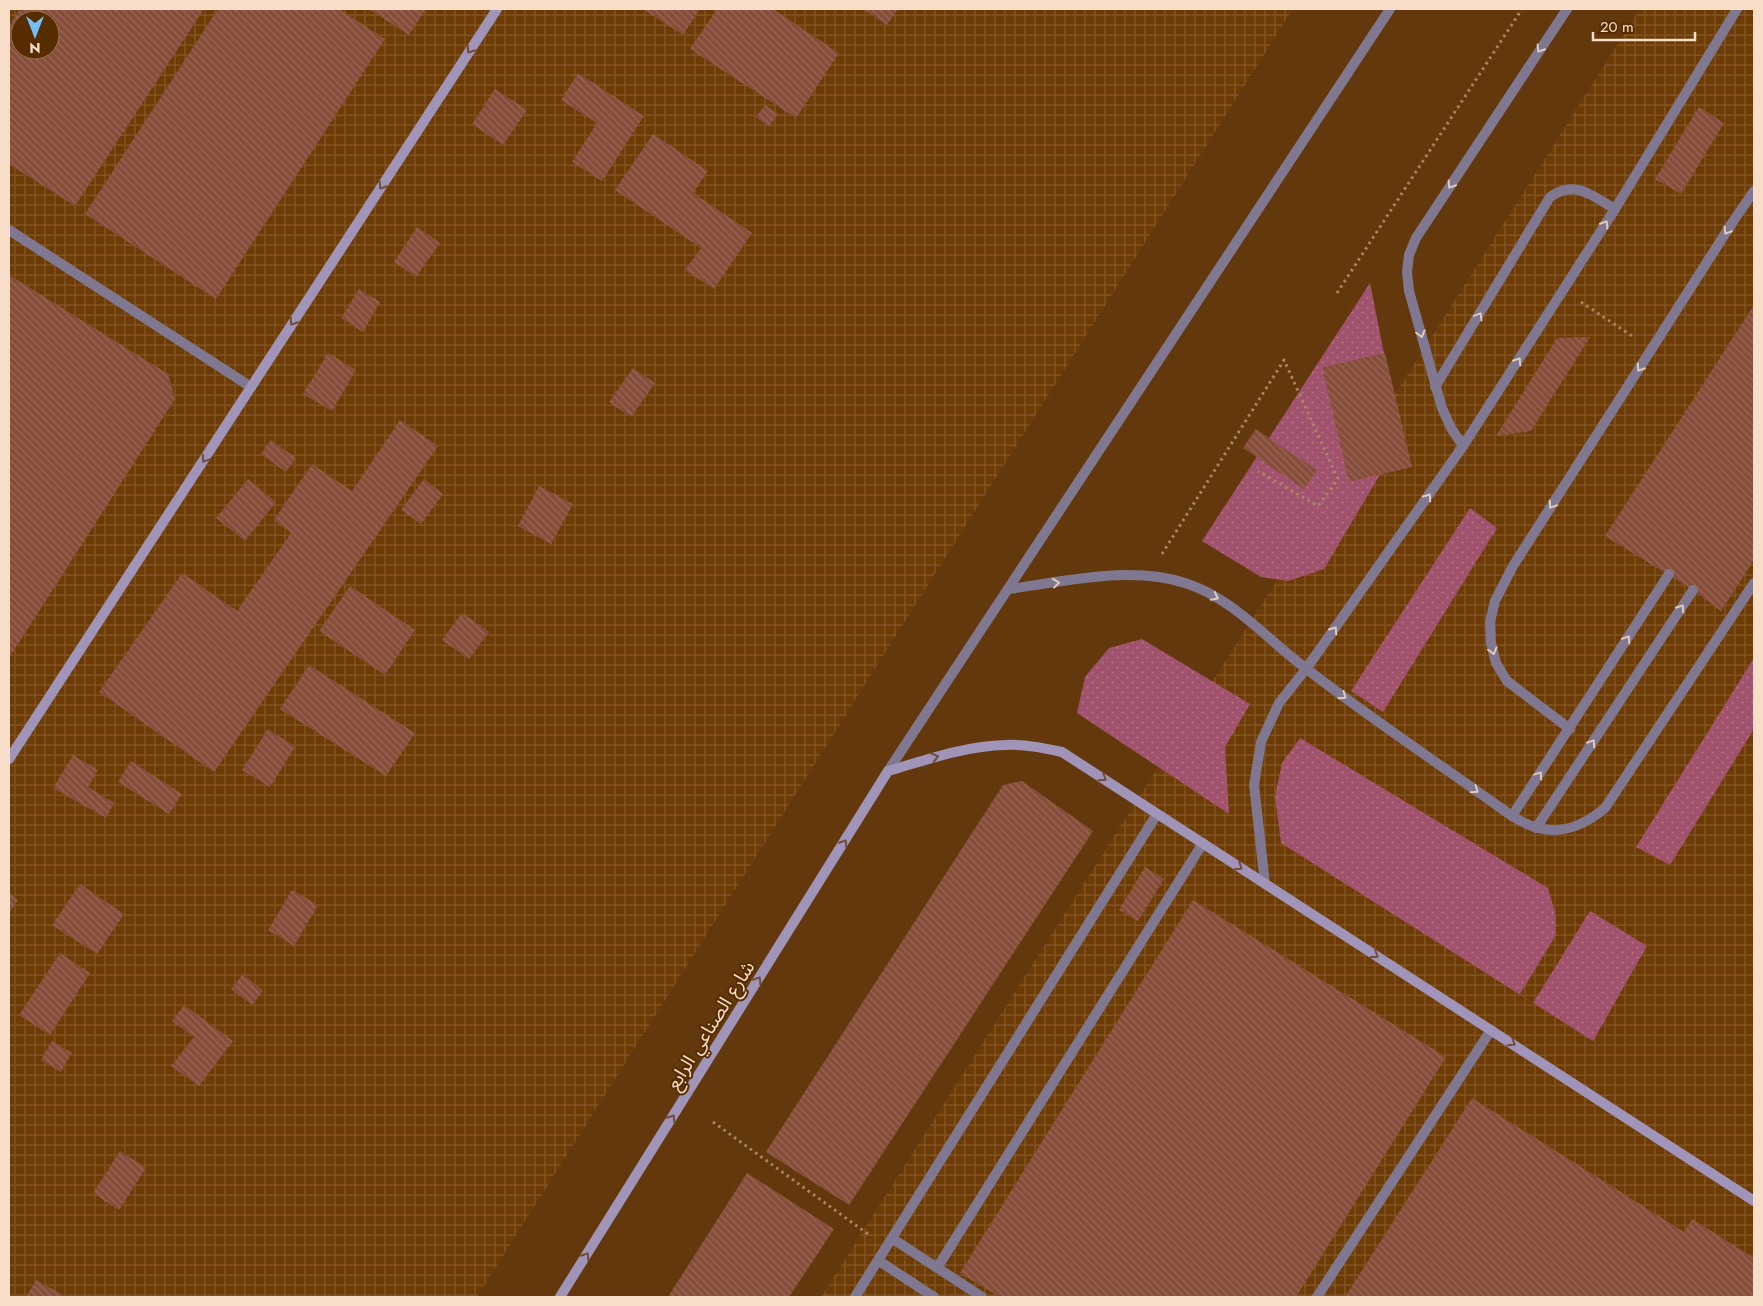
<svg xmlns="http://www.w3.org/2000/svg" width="1763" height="1306" viewBox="0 0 1763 1306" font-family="Jost,'Noto Sans Arabic',sans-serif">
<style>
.industrial{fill:url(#industrial-grid);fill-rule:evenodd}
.garden{fill:url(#garden-dots)}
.building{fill:url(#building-back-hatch);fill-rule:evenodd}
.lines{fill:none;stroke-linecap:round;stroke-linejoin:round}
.path{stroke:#a98665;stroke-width:3;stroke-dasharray:2.5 4;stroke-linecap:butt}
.lane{stroke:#807890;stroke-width:10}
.street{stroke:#807890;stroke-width:10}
.secondary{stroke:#a194b9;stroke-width:10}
.oneway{stroke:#e0cabe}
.oneway2{stroke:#6d4c38}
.labels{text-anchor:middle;stroke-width:4;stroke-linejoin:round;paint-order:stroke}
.street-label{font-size:19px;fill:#f8dec9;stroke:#572d00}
</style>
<defs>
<pattern id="industrial-grid" width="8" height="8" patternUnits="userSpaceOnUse" patternTransform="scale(1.25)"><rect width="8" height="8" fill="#6d3c06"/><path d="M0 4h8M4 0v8" fill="none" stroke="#835829"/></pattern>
<pattern id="garden-dots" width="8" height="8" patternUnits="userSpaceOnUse" patternTransform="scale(1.25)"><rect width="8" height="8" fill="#a1526c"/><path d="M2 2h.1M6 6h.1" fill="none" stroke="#b37386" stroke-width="1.8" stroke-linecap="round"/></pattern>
<pattern id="building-back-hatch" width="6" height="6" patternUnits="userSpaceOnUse" patternTransform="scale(1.25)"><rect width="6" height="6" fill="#864e3a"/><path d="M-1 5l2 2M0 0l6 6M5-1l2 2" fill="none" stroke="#986755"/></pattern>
</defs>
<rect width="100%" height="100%" fill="#63380c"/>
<g class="industrial">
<path d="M9,9H1293L477,1297H9ZM20,20H50V50H20Z"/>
<polygon points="1640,9 1754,9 1754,1297 821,1297"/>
</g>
<g class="garden">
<polygon points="1370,283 1401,439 1324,569 1288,581 1261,577 1202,541"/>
<polygon points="1470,508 1497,528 1383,712 1351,691"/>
<polygon points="1142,639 1250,704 1225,747 1229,814 1077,713 1085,677 1109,648"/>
<polygon points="1754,658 1754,729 1670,865 1636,847"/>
<polygon points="1300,738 1548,888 1556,916 1556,935 1520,994 1533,1003 1590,911 1647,946 1593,1041 1281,843 1275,796 1282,763"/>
</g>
<g class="building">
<path d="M20,9H204L75,206L9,164V26ZM20,20H50V50H20Z"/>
<polygon points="218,9 339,9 385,39 216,299 85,214"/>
<polygon points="369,9 426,9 409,35"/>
<polygon points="643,9 700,9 683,35"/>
<polygon points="717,9 773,9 839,53 796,118 690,49"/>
<polygon points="863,9 898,9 887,25"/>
<polygon points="578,73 644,116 602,181 572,162 597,123 561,100"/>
<polygon points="495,89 527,110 503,145 472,124"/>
<polygon points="765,105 778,114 769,127 756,117"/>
<polygon points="1699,107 1724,123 1681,194 1655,179"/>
<polygon points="653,134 708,171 693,193 752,233 714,289 685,270 701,248 615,190"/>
<polygon points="417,227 440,243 416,277 394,262"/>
<polygon points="9,275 168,374 175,399 9,658"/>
<polygon points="359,289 380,302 363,332 341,318"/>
<polygon points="1754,305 1754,560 1721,611 1693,590 1605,536"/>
<polygon points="1590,337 1531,431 1496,436 1557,338"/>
<polygon points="328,353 356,370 332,411 303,394"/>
<polygon points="1385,353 1412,467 1349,482 1322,367"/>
<polygon points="633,368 655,383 631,417 609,402"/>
<polygon points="400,420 438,446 214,772 99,692 182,573 237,611 291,533 274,520 312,464 352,491"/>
<polygon points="1256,429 1317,470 1304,489 1243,448"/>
<polygon points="271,440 296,458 286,472 261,454"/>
<polygon points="248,479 276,502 245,541 216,518"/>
<polygon points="424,479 443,494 421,524 401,510"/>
<polygon points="539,486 573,504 551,544 518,526"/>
<polygon points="350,586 415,630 385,675 319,631"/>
<polygon points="462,613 489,632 469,659 442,640"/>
<polygon points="309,665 415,733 386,776 280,709"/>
<polygon points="268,729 295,747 270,787 242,770"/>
<polygon points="73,755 98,770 88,787 114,803 106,818 53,788"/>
<polygon points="131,761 182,794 169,814 118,782"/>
<polygon points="1022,781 1093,831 849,1205 766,1152 1003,785"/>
<polygon points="1145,867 1164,879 1138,921 1119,910"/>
<polygon points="80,884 124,914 97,954 52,925"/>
<polygon points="292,890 318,905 294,946 268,930"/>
<polygon points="9,893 18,900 9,913"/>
<polygon points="1193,900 1446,1057 1296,1297 1000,1297 960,1273"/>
<polygon points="60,953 90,973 50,1035 19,1015"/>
<polygon points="243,974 263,991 252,1005 231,989"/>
<polygon points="184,1005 233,1041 199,1086 171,1066 194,1037 172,1021"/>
<polygon points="52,1041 72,1053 61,1072 41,1060"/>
<polygon points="1472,1098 1684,1232 1692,1219 1754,1258 1754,1297 1345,1297"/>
<polygon points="120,1151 146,1168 119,1210 93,1193"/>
<polygon points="747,1173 834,1229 789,1297 668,1297"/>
<polygon points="36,1280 63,1295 62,1297 26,1297"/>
</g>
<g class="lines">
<g class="path">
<polyline points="1337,293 1522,9"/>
<polyline points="1581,302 1632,336"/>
<polyline points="1162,554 1284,360 1338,479 1318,506 1258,471"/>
<polyline points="713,1122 868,1234"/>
</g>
<g class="lane">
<path d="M1435,387L1550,197C1575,179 1592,196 1615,209"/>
<polyline points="1463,446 1451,428 1442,408 1409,291 1407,272 1409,255 1416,238 1567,9"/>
<path d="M1008,589C1064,582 1130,565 1185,583C1235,599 1267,640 1308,670C1374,721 1444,767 1512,816C1546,838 1575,833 1605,808L1754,583"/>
<polyline points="1570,729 1507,681 1496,663 1491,643 1490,622 1495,601 1513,566 1732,223 1754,191"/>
<polyline points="1512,816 1669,574"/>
<polyline points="1536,828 1693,590"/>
<polyline points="1265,884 1254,785 1261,742 1279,703 1306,669 1463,446 1615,209 1737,9"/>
<polyline points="893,1239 982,1297"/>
<polyline points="879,1261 934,1297"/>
<polyline points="937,1268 1203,843"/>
<polyline points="855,1297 1157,814"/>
<polyline points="1317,1297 1491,1030"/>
</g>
<g class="street">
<polyline points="9,230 251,387"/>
<polyline points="888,771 1390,9"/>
</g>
<g class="secondary">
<polyline points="9,759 497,9"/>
<path d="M560,1297L888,771C926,760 965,746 1005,745C1024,744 1043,748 1062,752L1754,1201"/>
</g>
</g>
<defs><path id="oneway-chevron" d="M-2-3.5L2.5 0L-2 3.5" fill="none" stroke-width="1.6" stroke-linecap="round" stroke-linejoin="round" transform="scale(1.25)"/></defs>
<g class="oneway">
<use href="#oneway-chevron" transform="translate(1540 49) rotate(123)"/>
<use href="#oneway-chevron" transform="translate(1451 185) rotate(123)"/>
<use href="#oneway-chevron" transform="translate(1605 224) rotate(-58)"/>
<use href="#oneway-chevron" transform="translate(1727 231) rotate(122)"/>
<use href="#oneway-chevron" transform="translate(1479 316) rotate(-59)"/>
<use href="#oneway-chevron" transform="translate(1421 334) rotate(75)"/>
<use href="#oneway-chevron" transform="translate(1518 361) rotate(-57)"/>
<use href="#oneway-chevron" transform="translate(1640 368) rotate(123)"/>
<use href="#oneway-chevron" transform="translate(1428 497) rotate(-55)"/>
<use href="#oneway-chevron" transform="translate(1552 505) rotate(123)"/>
<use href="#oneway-chevron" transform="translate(1056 583) rotate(-7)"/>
<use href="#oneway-chevron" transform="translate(1215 597) rotate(27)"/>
<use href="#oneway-chevron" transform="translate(1681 608) rotate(-57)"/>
<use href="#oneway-chevron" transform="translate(1334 630) rotate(-55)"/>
<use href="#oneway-chevron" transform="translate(1627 639) rotate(-57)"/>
<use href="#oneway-chevron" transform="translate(1493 651) rotate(75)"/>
<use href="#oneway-chevron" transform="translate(1343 696) rotate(35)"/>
<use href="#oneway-chevron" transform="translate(1592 743) rotate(-57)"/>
<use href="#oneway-chevron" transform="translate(1539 775) rotate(-56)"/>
<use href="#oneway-chevron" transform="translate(1475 790) rotate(35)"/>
</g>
<g class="oneway2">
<use href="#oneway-chevron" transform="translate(470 50) rotate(123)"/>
<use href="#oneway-chevron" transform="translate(382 186) rotate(123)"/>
<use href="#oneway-chevron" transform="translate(293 322) rotate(123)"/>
<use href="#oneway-chevron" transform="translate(205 459) rotate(123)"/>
<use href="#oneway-chevron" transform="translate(935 757) rotate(-16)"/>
<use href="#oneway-chevron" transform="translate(1103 778) rotate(33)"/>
<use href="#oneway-chevron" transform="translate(844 843) rotate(-58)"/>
<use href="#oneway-chevron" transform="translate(1239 867) rotate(33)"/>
<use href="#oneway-chevron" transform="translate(1375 955) rotate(33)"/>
<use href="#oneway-chevron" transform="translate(758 980) rotate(-58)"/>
<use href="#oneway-chevron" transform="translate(1512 1043) rotate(33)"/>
<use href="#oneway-chevron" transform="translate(672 1118) rotate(-58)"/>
<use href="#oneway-chevron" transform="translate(586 1256) rotate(-58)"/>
</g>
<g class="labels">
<g class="street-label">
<text transform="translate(710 1025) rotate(-58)" y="7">شارع الصناعي الرابع</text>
</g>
</g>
<rect width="1763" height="1306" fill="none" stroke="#f8dec9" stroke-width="20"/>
<g transform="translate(35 35) rotate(180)"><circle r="24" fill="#572d00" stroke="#977450"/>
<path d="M0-4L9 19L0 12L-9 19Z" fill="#74c0f6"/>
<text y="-8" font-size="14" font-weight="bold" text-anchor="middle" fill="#f8dec9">N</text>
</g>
<path d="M1593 32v8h102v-8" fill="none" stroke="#f8dec9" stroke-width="2.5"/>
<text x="1600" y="32" font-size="15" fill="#f8dec9" stroke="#572d00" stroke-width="4" paint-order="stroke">20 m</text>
</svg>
